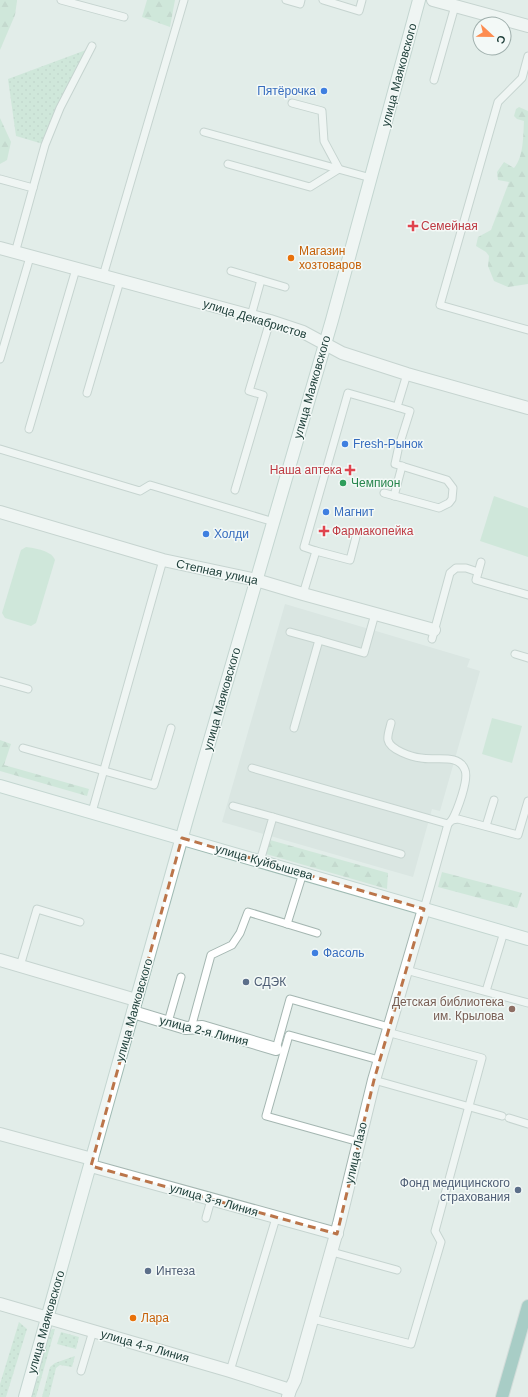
<svg xmlns="http://www.w3.org/2000/svg" width="528" height="1397" viewBox="0 0 528 1397" font-family="Arial,sans-serif">
<style>
.built{fill:#d0ddd9}
.grass{fill:url(#grass-dots)}
.forest{fill:url(#forest-firs)}
.pitch{fill:#b9e0c8}
.lines{fill:none;stroke-linecap:round;stroke-linejoin:round}
.service-casing{stroke:#a4b6b1;stroke-width:9}
.minor-casing{stroke:#a4b6b1;stroke-width:14}
.secondary-casing{stroke:#9fbab3;stroke-width:14}
.primary-casing{stroke:#c1cac8;stroke-width:14}
.service{stroke:#fff;stroke-width:7}
.minor{stroke:#fff;stroke-width:12}
.secondary{stroke:#fff;stroke-width:12}
.primary{stroke:#63a79c;stroke-width:12}
.marked{fill:none;stroke:#bb754a;stroke-width:3;stroke-dasharray:8 5;stroke-linejoin:round}
.shop-dot{fill:#3f7fe0;stroke:#f3f9f7;stroke-width:1.5}
.health-dot{fill:#e0444e;stroke:#f3f9f7;stroke-width:1.5}
.food-dot{fill:#e8710a;stroke:#f3f9f7;stroke-width:1.5}
.leisure-dot{fill:#2e9e5b;stroke:#f3f9f7;stroke-width:1.5}
.service-dot{fill:#5c6f8a;stroke:#f3f9f7;stroke-width:1.5}
.education-dot{fill:#8d6e63;stroke:#f3f9f7;stroke-width:1.5}
.labels{text-anchor:middle;stroke-width:3;stroke-linejoin:round;paint-order:stroke}
.street-label{font-size:12px;fill:#20403b;stroke:#f3f9f7}
.shop-label{font-size:12px;fill:#366cbe;stroke:#f3f9f7;text-anchor:start}
.health-label{font-size:12px;fill:#be3a42;stroke:#f3f9f7;text-anchor:start}
.food-label{font-size:12px;fill:#c56008;stroke:#f3f9f7;text-anchor:start}
.leisure-label{font-size:12px;fill:#27864d;stroke:#f3f9f7;text-anchor:start}
.service-label{font-size:12px;fill:#4e5e75;stroke:#f3f9f7;text-anchor:start}
.education-label{font-size:12px;fill:#785e54;stroke:#f3f9f7;text-anchor:end}
</style>
<defs>
<pattern id="grass-dots" width="8" height="8" patternUnits="userSpaceOnUse"><rect width="8" height="8" fill="#b9e0c8"/><path d="M2 2h.1M6 6h.1" fill="none" stroke="#9fc1ad" stroke-width="1.8" stroke-linecap="round"/></pattern>
<pattern id="forest-firs" width="22" height="20" patternUnits="userSpaceOnUse"><rect width="22" height="20" fill="#b9e0c8"/><path d="M5 1l3.5 6h-7zM16 11l3.5 6h-7z" fill="#9fc1ad"/></pattern>
</defs>
<rect width="100%" height="100%" fill="#e2ede9"/>
<polygon class="built" points="285,604 470,659 467,667 480,671 440,811 432,809 413,877 222,822"/>
<g class="grass">
<polygon points="86,50 88,52 43,144 16,136 8,79"/>
<polygon points="19,1322 27,1329 6,1397 0,1397 0,1384"/>
<polygon points="52,1329 55,1329 36,1397 32,1397 32,1393 49,1333"/>
<polygon points="61,1332 79,1337 76,1349 57,1344"/>
<polygon points="75,1356 72,1367 60,1365 56,1368 49,1397 42,1397 50,1367 55,1363"/>
</g>
<g class="forest">
<polygon points="0,0 17,0 17,1 15,15 0,50"/>
<polygon points="147,0 175,0 170,27 142,17"/>
<path d="M519,107L528,111V284L508,287L494,281L488,266L489,256L486,252L476,246L478,237L491,230L509,182L498,180L497,172L504,162L514,168C524,156 523,136 524,121L517,119L514,116L516,109Z"/>
<polygon points="0,118 11,142 7,160 0,164"/>
<polygon points="0,740 11,744 4,765 89,789 87,796 0,771"/>
<polygon points="270,840 388,873 387,889 266,854"/>
<polygon points="442,872 522,893 517,908 438,887"/>
</g>
<g class="pitch">
<polygon points="494,496 528,508 528,557 480,541"/>
<path d="M26,547C35,548 52,551 55,560L37,620L36,623L31,626L8,619L5,618L2,613L20,553L21,550Z"/>
<polygon points="492,718 522,726 512,763 482,754"/>
</g>
<g class="lines">
<g class="service-casing">
<g id="service">
<polyline points="61,0 124,17"/>
<polyline points="286,0 300,4 301,0"/>
<polyline points="323,0 359,11 362,0"/>
<polyline points="528,56 522,78 498,102 440,305 528,330"/>
<polyline points="434,80 455,6"/>
<polyline points="292,103 322,111 324,141 339,169"/>
<polyline points="204,132 371,178"/>
<polyline points="228,164 310,187 339,169"/>
<polyline points="0,179 33,188 15,253"/>
<polyline points="33,188 45,145 60,108 92,46"/>
<polyline points="231,271 285,287"/>
<polyline points="103,276 184,0"/>
<polyline points="251,316 261,280"/>
<polyline points="0,359 30,257"/>
<polyline points="87,393 120,281"/>
<polyline points="29,429 76,269"/>
<polyline points="399,446 410,411 397,407 407,374"/>
<polyline points="0,449 140,491 150,485 274,522"/>
<polyline points="235,490 263,395 249,391 270,321"/>
<polyline points="384,493 439,508 449,503 452,499 453,488 447,480 395,464 398,450"/>
<polyline points="394,496 402,466"/>
<polyline points="316,551 350,560 356,537"/>
<polyline points="481,562 476,580 528,595"/>
<polyline points="303,594 316,551 304,547 348,393 397,407"/>
<polyline points="290,632 319,640"/>
<polyline points="432,639 450,573 456,568 466,568 478,572"/>
<polyline points="515,654 528,658"/>
<polyline points="0,681 28,689"/>
<path d="M391,723C390,728 387,735 388,740C390,750 412,757 421,758C435,761 459,753 465,770C469,780 457,811 452,820"/>
<polyline points="294,728 319,640 364,653 375,614"/>
<polyline points="23,748 154,785 171,728"/>
<polyline points="252,768 448,824"/>
<polyline points="233,806 273,817 260,861"/>
<polyline points="92,812 163,560"/>
<polyline points="273,817 401,854"/>
<polyline points="486,826 494,800"/>
<polyline points="424,909 448,824 452,820 458,819 518,835 528,801"/>
<polyline points="287,924 303,873"/>
<polyline points="20,966 37,909 80,922"/>
<polyline points="406,970 528,1003"/>
<polyline points="486,991 504,932"/>
<polyline points="168,1022 181,977"/>
<polyline points="191,1028 211,955 232,945 240,933 248,912 317,933"/>
<polyline points="276,1049 290,999 389,1027"/>
<polyline points="374,1080 502,1116"/>
<polyline points="509,1118 528,1124"/>
<polyline points="359,1142 266,1116 289,1035 379,1060"/>
<polyline points="206,1218 211,1200"/>
<polyline points="332,1252 397,1270"/>
<polyline points="313,1319 411,1344 441,1242 435,1231 482,1058 387,1032"/>
<polyline points="81,1371 93,1331"/>
<polyline points="230,1371 276,1218"/>
</g>
</g>
<g class="minor-casing">
<g id="minor">
<polyline points="433,0 528,26"/>
<polyline points="0,248 270,321 303,332 342,353 407,374 528,408"/>
<polyline points="0,512 163,560 256,580 303,594 434,630"/>
<polyline points="0,960 136,1000"/>
<polyline points="133,1012 186,1028 202,1027 276,1049"/>
<polyline points="0,1134 92,1159"/>
<polyline points="91,1166 337,1234"/>
<polyline points="0,1304 230,1371 290,1390"/>
<polyline points="288,1397 290,1390 295,1380 339,1224 374,1080 424,909"/>
</g>
</g>
<g class="secondary-casing">
<g id="secondary">
<polyline points="0,786 528,939"/>
<polyline points="25,1397 187,819 332,320 419,0"/>
</g>
</g>
<g class="primary-casing">
<polyline id="primary" points="502,1397 528,1306"/>
</g>
<use href="#service" class="service"/>
<use href="#minor" class="minor"/>
<use href="#secondary" class="secondary"/>
<use href="#primary" class="primary"/>
</g>
<path d="M0 0H528V1397H0ZM182,838L424,909L374,1080L337,1234L91,1166Z" fill="#e2ede9" fill-opacity=".55" fill-rule="evenodd"/>
<path class="marked" d="M182,838L424,909L374,1080L337,1234L91,1166Z"/>
<g class="shop-dot">
<circle cx="324" cy="91" r="4"/>
<circle cx="345" cy="444" r="4"/>
<circle cx="326" cy="512" r="4"/>
<circle cx="206" cy="534" r="4"/>
<circle cx="315" cy="953" r="4"/>
</g>
<g class="health-dot">
<path d="M411 220h4v4h4v4h-4v4h-4v-4h-4v-4h4z"/>
<path d="M348 464h4v4h4v4h-4v4h-4v-4h-4v-4h4z"/>
<path d="M322 525h4v4h4v4h-4v4h-4v-4h-4v-4h4z"/>
</g>
<g class="food-dot">
<circle cx="291" cy="258" r="4"/>
<circle cx="133" cy="1318" r="4"/>
</g>
<circle class="leisure-dot" cx="343" cy="483" r="4"/>
<g class="service-dot">
<circle cx="246" cy="982" r="4"/>
<circle cx="518" cy="1190" r="4"/>
<circle cx="148" cy="1271" r="4"/>
</g>
<circle class="education-dot" cx="512" cy="1009" r="4"/>
<g class="labels">
<g class="street-label">
<text transform="translate(399 75) rotate(-75)" y="4">улица Маяковского</text>
<text transform="translate(255 319) rotate(17)" y="4">улица Декабристов</text>
<text transform="translate(312 387) rotate(-74)" y="4">улица Маяковского</text>
<text transform="translate(217 572) rotate(12)" y="4">Степная улица</text>
<text transform="translate(222 699) rotate(-74)" y="4">улица Маяковского</text>
<text transform="translate(264 862) rotate(16)" y="4">улица Куйбышева</text>
<text transform="translate(134 1010) rotate(-74)" y="4">улица Маяковского</text>
<text transform="translate(204 1031) rotate(14)" y="4">улица 2-я Линия</text>
<text transform="translate(356 1153) rotate(-77)" y="4">улица Лазо</text>
<text transform="translate(214 1200) rotate(16)" y="4">улица 3-я Линия</text>
<text transform="translate(46 1322) rotate(-74)" y="4">улица Маяковского</text>
<text transform="translate(145 1346) rotate(16)" y="4">улица 4-я Линия</text>
</g>
<g class="shop-label">
<text x="316" y="95" text-anchor="end">Пятёрочка</text>
<text x="353" y="448">Fresh-Рынок</text>
<text x="334" y="516">Магнит</text>
<text x="214" y="538">Холди</text>
<text x="323" y="957">Фасоль</text>
</g>
<g class="health-label">
<text x="421" y="230">Семейная</text>
<text x="342" y="474" text-anchor="end">Наша аптека</text>
<text x="332" y="535">Фармакопейка</text>
</g>
<g class="food-label">
<text x="299" y="255">Магазин<tspan x="299" dy="14">хозтоваров</tspan></text>
<text x="141" y="1322">Лара</text>
</g>
<g class="leisure-label">
<text x="351" y="487">Чемпион</text>
</g>
<g class="service-label">
<text x="254" y="986">СДЭК</text>
<text x="510" y="1187" text-anchor="end">Фонд медицинского<tspan x="510" dy="14">страхования</tspan></text>
<text x="156" y="1275">Интеза</text>
</g>
<g class="education-label">
<text x="504" y="1006">Детская библиотека<tspan x="504" dy="14">им. Крылова</tspan></text>
</g>
</g>
<g transform="translate(492 36) rotate(112)"><circle r="19" fill="#f3f9f7" stroke="#9fafac"/>
<path d="M0-3L7 15L0 10L-7 15Z" fill="#fd8c50"/>
<text y="-6" font-size="11" font-weight="bold" text-anchor="middle" fill="#20403b">С</text>
</g>
</svg>
